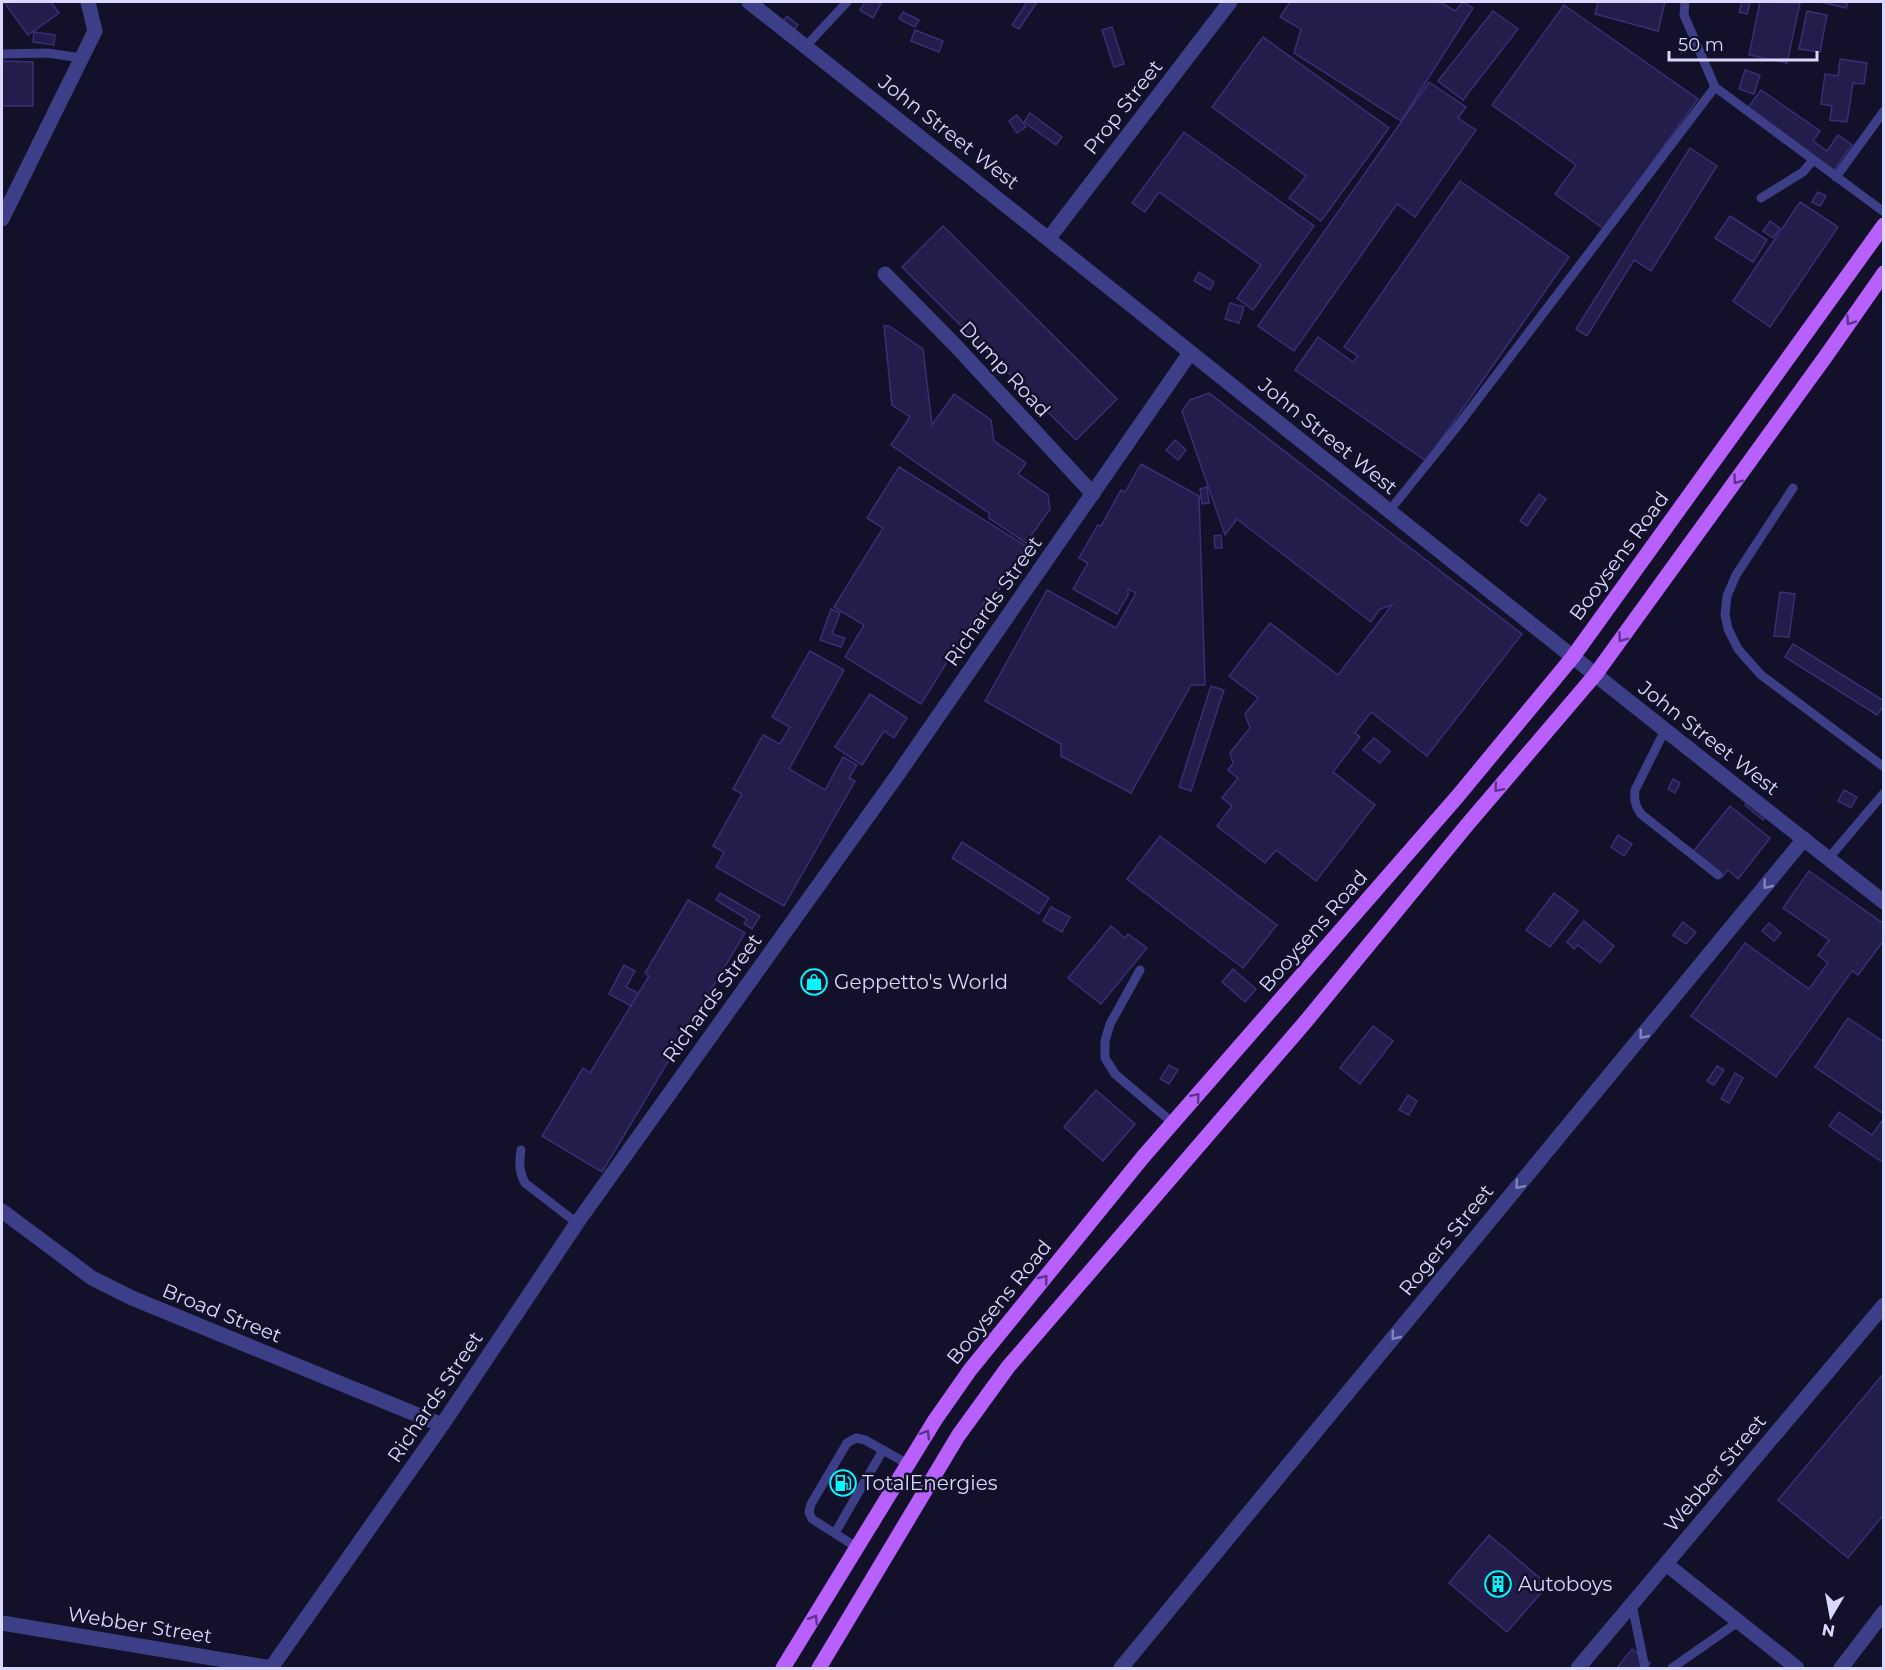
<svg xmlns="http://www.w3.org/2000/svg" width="1885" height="1670" viewBox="0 0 1885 1670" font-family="Montserrat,sans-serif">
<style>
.building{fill:#221d4a;stroke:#382f75;stroke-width:1.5}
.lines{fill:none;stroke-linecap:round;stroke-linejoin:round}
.service{stroke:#3c3f87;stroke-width:9}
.minor{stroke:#3c3f87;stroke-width:15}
.tertiary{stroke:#3c3f87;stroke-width:15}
.primary{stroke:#b760fe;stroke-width:15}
.oneway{stroke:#5d3489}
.oneway2{stroke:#8384bd}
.labels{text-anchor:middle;stroke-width:5;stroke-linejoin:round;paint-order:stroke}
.street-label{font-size:20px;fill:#dad8ff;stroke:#131029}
.poi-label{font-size:20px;fill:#dad8ff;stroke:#131029;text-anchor:start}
</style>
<rect width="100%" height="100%" fill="#131029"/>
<g class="building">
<polygon points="4,2 51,2 59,13 28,35"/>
<polygon points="865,2 876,2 881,4 873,18 860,10"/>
<polygon points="1027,2 1037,2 1019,29 1012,25"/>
<polygon points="1290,2 1440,2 1455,11 1463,2 1473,8 1401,121 1294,53 1301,29 1280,17"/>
<polygon points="1598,2 1665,2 1658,31 1595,14"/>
<polygon points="1742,2 1750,2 1747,14 1739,12"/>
<polygon points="1760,2 1800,3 1787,63 1749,55"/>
<polygon points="1821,2 1848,2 1846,8"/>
<polygon points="1564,5 1698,99 1604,229 1555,194 1576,165 1492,105"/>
<polygon points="1493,11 1518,29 1463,100 1438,81"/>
<polygon points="1807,11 1827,15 1820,52 1799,49"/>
<polygon points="903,12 919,20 915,27 899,19"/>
<polygon points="787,16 798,25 793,32 782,22"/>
<polygon points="1112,27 1124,64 1114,67 1102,30"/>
<polygon points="915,30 943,41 939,52 911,41"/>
<polygon points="34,32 55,35 54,45 33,42"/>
<polygon points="1263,37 1389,128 1321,221 1289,198 1306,176 1212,107"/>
<polygon points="1840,59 1867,63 1864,84 1853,83 1847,122 1830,120 1832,106 1821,104 1825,74 1838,76"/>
<polygon points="2,61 33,62 33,106 2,106"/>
<polygon points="1745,70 1760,75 1754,94 1739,89"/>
<polygon points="1429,82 1466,107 1458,118 1476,130 1415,217 1397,204 1294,351 1258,326"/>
<polygon points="1761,90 1820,131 1813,141 1827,151 1838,135 1852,145 1834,170 1747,109"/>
<polygon points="1030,113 1062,137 1056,145 1024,122"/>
<polygon points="1017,115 1026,127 1017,133 1009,121"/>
<polygon points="1184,132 1314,226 1253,310 1237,298 1261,265 1159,192 1145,212 1132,203"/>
<polygon points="1690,148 1717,166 1651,271 1634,260 1587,336 1576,329"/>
<polygon points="1460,181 1569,257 1426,461 1295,370 1318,337 1353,362 1358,356 1344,347"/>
<polygon points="1818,192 1826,196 1820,206 1812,202"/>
<polygon points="1800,202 1838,227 1770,327 1733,301"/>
<polygon points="1730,216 1767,240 1753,262 1715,238"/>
<polygon points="1770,221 1780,228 1773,238 1763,231"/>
<polygon points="943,226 1117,399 1076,440 902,267"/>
<polygon points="1199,272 1214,282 1210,290 1194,281"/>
<polygon points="1230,303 1244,307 1239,323 1225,319"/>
<polygon points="884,326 889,326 923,349 932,425 954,394 991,420 994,441 1026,463 1018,474 1048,495 1050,509 1026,543 989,518 989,513 891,445 910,417 892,405"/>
<polygon points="1209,393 1522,634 1427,756 1371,712 1355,733 1360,737 1333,772 1375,805 1316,881 1276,850 1265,863 1217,826 1232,806 1222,798 1238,778 1228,770 1233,763 1230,753 1250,728 1245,714 1258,698 1229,676 1270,623 1338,675 1392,605 1380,609 1371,622 1237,519 1225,535 1182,411 1190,400"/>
<polygon points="1175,440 1186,450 1178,460 1166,450"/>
<polygon points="1141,464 1199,496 1205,685 1191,685 1131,793 1061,756 1061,744 985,701 1047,590 1116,628 1136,593 1128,589 1128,595 1117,614 1073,589 1088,563 1079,558 1098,525 1101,526 1121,490 1125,492"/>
<polygon points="899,467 1026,546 992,601 987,598 921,704 845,657 864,625 834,607 883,528 867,518"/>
<polygon points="1207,487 1209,503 1202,504 1200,489"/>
<polygon points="1539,494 1546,499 1527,526 1520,521"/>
<polygon points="1221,535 1222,548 1215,548 1214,536"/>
<polygon points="1780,592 1795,594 1789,637 1774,636"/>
<polygon points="831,609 840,613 832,634 845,638 841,647 820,640"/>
<polygon points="1793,644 1884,701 1884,705 1877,715 1785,657"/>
<polygon points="810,651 844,670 789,769 825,790 843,757 857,765 849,778 855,781 784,906 716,867 724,852 713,846 742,794 733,789 763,735 780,744 790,727 772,717"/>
<polygon points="1211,686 1224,690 1191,791 1179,787"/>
<polygon points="870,694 907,718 894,738 884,731 862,765 835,747"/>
<polygon points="1374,738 1390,751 1380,763 1363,750"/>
<polygon points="1673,779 1680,783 1675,793 1668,789"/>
<polygon points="1844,790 1857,797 1851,808 1838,801"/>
<polygon points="1748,800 1767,815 1763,820 1745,805"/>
<polygon points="1730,806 1770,838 1738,879 1728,870 1722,877 1692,853"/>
<polygon points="1618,835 1632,844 1624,856 1611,847"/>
<polygon points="1160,836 1277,925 1243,968 1127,879"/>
<polygon points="962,842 1049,898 1039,914 952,858"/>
<polygon points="1809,871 1884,924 1884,940 1858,975 1852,971 1776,1077 1691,1016 1745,943 1809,989 1828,963 1818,955 1829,940 1783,908"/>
<polygon points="720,893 760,916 752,929 744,924 747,919 716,900"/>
<polygon points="1554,893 1578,911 1550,947 1526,930"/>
<polygon points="688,900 745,933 602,1172 542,1136 583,1068 590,1073 649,976 645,973"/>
<polygon points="1051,907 1070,917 1062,932 1043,921"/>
<polygon points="1584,921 1614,946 1600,963 1578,945 1574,949 1567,942"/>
<polygon points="1683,922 1696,932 1686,944 1673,935"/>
<polygon points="1769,923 1781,933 1774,941 1762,931"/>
<polygon points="1111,926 1125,938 1128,934 1147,948 1101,1004 1068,978"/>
<polygon points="624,965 635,971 626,987 638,993 631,1006 609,994"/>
<polygon points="1233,969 1256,989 1245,1002 1222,982"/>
<polygon points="1848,1018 1884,1042 1884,1114 1815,1067"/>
<polygon points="1373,1026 1393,1041 1360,1084 1340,1068"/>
<polygon points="1169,1065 1178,1070 1169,1084 1160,1079"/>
<polygon points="1717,1066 1724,1070 1714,1085 1707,1081"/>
<polygon points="1735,1073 1743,1078 1729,1103 1721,1099"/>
<polygon points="1096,1090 1135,1124 1103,1161 1064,1127"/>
<polygon points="1408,1095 1417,1101 1409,1115 1399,1110"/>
<polygon points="1839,1112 1872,1135 1884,1118 1884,1163 1829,1126"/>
<polygon points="1884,1373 1884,1514 1848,1558 1778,1500"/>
<polygon points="1489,1535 1548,1585 1507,1632 1449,1583"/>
<polygon points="1632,1649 1650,1663 1646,1668 1617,1668"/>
</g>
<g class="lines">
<g class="service">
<polyline points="1685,2 1684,15 1715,87 1884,212"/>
<polyline points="806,46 847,2"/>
<polyline points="2,54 47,53 82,58"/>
<polyline points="1836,177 1884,111"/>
<polyline points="1761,198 1803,172 1813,160"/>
<polyline points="1793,488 1736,575 1727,596 1725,615 1728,629 1738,649 1761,675 1884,767"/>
<polyline points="1389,511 1456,428 1715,87"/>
<path d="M1665,730L1635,790C1634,800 1635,806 1641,814L1718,875"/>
<polyline points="1828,859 1884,793"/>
<polyline points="1140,970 1110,1024 1105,1041 1105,1058 1115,1074 1173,1123"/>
<path d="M521,1150C519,1163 519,1172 525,1183L577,1223"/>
<polyline points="835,1533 883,1450"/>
<polyline points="858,1548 812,1519 809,1512 811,1504 847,1443 856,1438 865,1440 908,1464"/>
<polyline points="1632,1605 1645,1668"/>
<polyline points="1672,1668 1738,1622"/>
</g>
<g class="minor">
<path d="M749,2C1128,300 1503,605 1884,902"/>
<polyline points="2,219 95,31 88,2"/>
<polyline points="1049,238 1230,2"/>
<polyline points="885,274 954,344 1093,494"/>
<polyline points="2,1211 92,1278 132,1298 442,1425"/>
<polyline points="1666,1564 1797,1668"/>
<polyline points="2,1623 272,1668"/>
<polyline points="271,1668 442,1425 577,1223 896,777 1190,353"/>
<polyline points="1121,1668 1804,839"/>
<polyline points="1841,1668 1884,1612"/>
</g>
<polyline class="tertiary" points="1578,1668 1884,1305"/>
<g class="primary">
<polyline points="783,1668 935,1420 970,1370 1143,1157 1457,797 1572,658 1884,225"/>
<polyline points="819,1668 958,1436 1008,1367 1307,1020 1467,825 1595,675 1826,356 1884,273"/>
</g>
</g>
<defs><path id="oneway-chevron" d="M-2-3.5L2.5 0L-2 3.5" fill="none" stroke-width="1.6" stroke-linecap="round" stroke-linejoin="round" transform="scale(1.5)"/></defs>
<g class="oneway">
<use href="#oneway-chevron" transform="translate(1850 321) rotate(125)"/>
<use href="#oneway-chevron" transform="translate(1737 480) rotate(126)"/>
<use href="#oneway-chevron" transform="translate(1622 638) rotate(126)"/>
<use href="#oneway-chevron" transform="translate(1498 788) rotate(130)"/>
<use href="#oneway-chevron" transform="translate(1196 1097) rotate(-49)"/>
<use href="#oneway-chevron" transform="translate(1044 1279) rotate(-51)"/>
<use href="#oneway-chevron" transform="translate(926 1434) rotate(-59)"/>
<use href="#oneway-chevron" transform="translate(814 1619) rotate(-58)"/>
</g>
<g class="oneway2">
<use href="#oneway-chevron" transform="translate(1767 885) rotate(129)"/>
<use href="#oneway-chevron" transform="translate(1643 1035) rotate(129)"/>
<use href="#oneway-chevron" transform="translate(1519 1185) rotate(130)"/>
<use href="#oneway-chevron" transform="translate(1395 1336) rotate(129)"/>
</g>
<defs>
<g id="shop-ring" transform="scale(1.35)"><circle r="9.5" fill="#131029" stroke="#06f6fd" stroke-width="1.5"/><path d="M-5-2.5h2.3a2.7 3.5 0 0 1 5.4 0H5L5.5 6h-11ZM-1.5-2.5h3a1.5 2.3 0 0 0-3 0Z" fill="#06f6fd"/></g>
<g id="fuel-ring" transform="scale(1.35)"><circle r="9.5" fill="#131029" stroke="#06f6fd" stroke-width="1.5"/><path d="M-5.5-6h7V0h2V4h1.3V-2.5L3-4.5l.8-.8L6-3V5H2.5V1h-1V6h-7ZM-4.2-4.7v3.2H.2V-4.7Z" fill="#06f6fd"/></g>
<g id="building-ring" transform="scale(1.35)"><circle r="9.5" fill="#131029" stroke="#06f6fd" stroke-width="1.5"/><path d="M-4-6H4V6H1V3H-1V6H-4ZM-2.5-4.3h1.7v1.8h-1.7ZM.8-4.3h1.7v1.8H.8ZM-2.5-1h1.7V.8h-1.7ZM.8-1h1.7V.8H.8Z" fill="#06f6fd"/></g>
</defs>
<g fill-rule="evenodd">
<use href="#shop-ring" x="814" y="982"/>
<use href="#fuel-ring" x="843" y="1483"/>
<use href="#building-ring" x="1498" y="1584"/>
</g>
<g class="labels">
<g class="street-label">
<text transform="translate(1123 107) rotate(-52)" y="7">Prop Street</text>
<text transform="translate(949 132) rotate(38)" y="7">John Street West</text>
<text transform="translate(1005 369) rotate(47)" y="7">Dump Road</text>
<text transform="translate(1328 436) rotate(39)" y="7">John Street West</text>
<text transform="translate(1619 556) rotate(-54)" y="7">Booysens Road</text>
<text transform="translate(993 601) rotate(-55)" y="7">Richards Street</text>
<text transform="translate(1709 738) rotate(38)" y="7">John Street West</text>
<text transform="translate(1313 931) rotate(-49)" y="7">Booysens Road</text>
<text transform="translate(712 998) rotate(-54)" y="7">Richards Street</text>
<text transform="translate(1446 1240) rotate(-51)" y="7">Rogers Street</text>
<text transform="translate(999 1302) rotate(-51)" y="7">Booysens Road</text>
<text transform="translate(222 1313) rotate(22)" y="7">Broad Street</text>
<text transform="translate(435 1397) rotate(-56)" y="7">Richards Street</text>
<text transform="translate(1715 1473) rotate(-50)" y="7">Webber Street</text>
<text transform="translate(140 1625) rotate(9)" y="7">Webber Street</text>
</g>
<g class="poi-label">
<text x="834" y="989">Geppetto's World</text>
<text x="862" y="1490">TotalEnergies</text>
<text x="1518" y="1591">Autoboys</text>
</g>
</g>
<rect width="1885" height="1670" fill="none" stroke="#dad8ff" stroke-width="6"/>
<g transform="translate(1831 1616) rotate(190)" stroke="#131029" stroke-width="4.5" paint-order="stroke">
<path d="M0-4.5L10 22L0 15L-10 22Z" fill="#dad8ff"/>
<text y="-9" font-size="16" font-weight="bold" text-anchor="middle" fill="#dad8ff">N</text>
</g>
<path d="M1669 51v9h148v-9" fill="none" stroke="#dad8ff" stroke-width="3"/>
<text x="1678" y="51" font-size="18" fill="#dad8ff" stroke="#131029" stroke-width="4.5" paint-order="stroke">50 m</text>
</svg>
